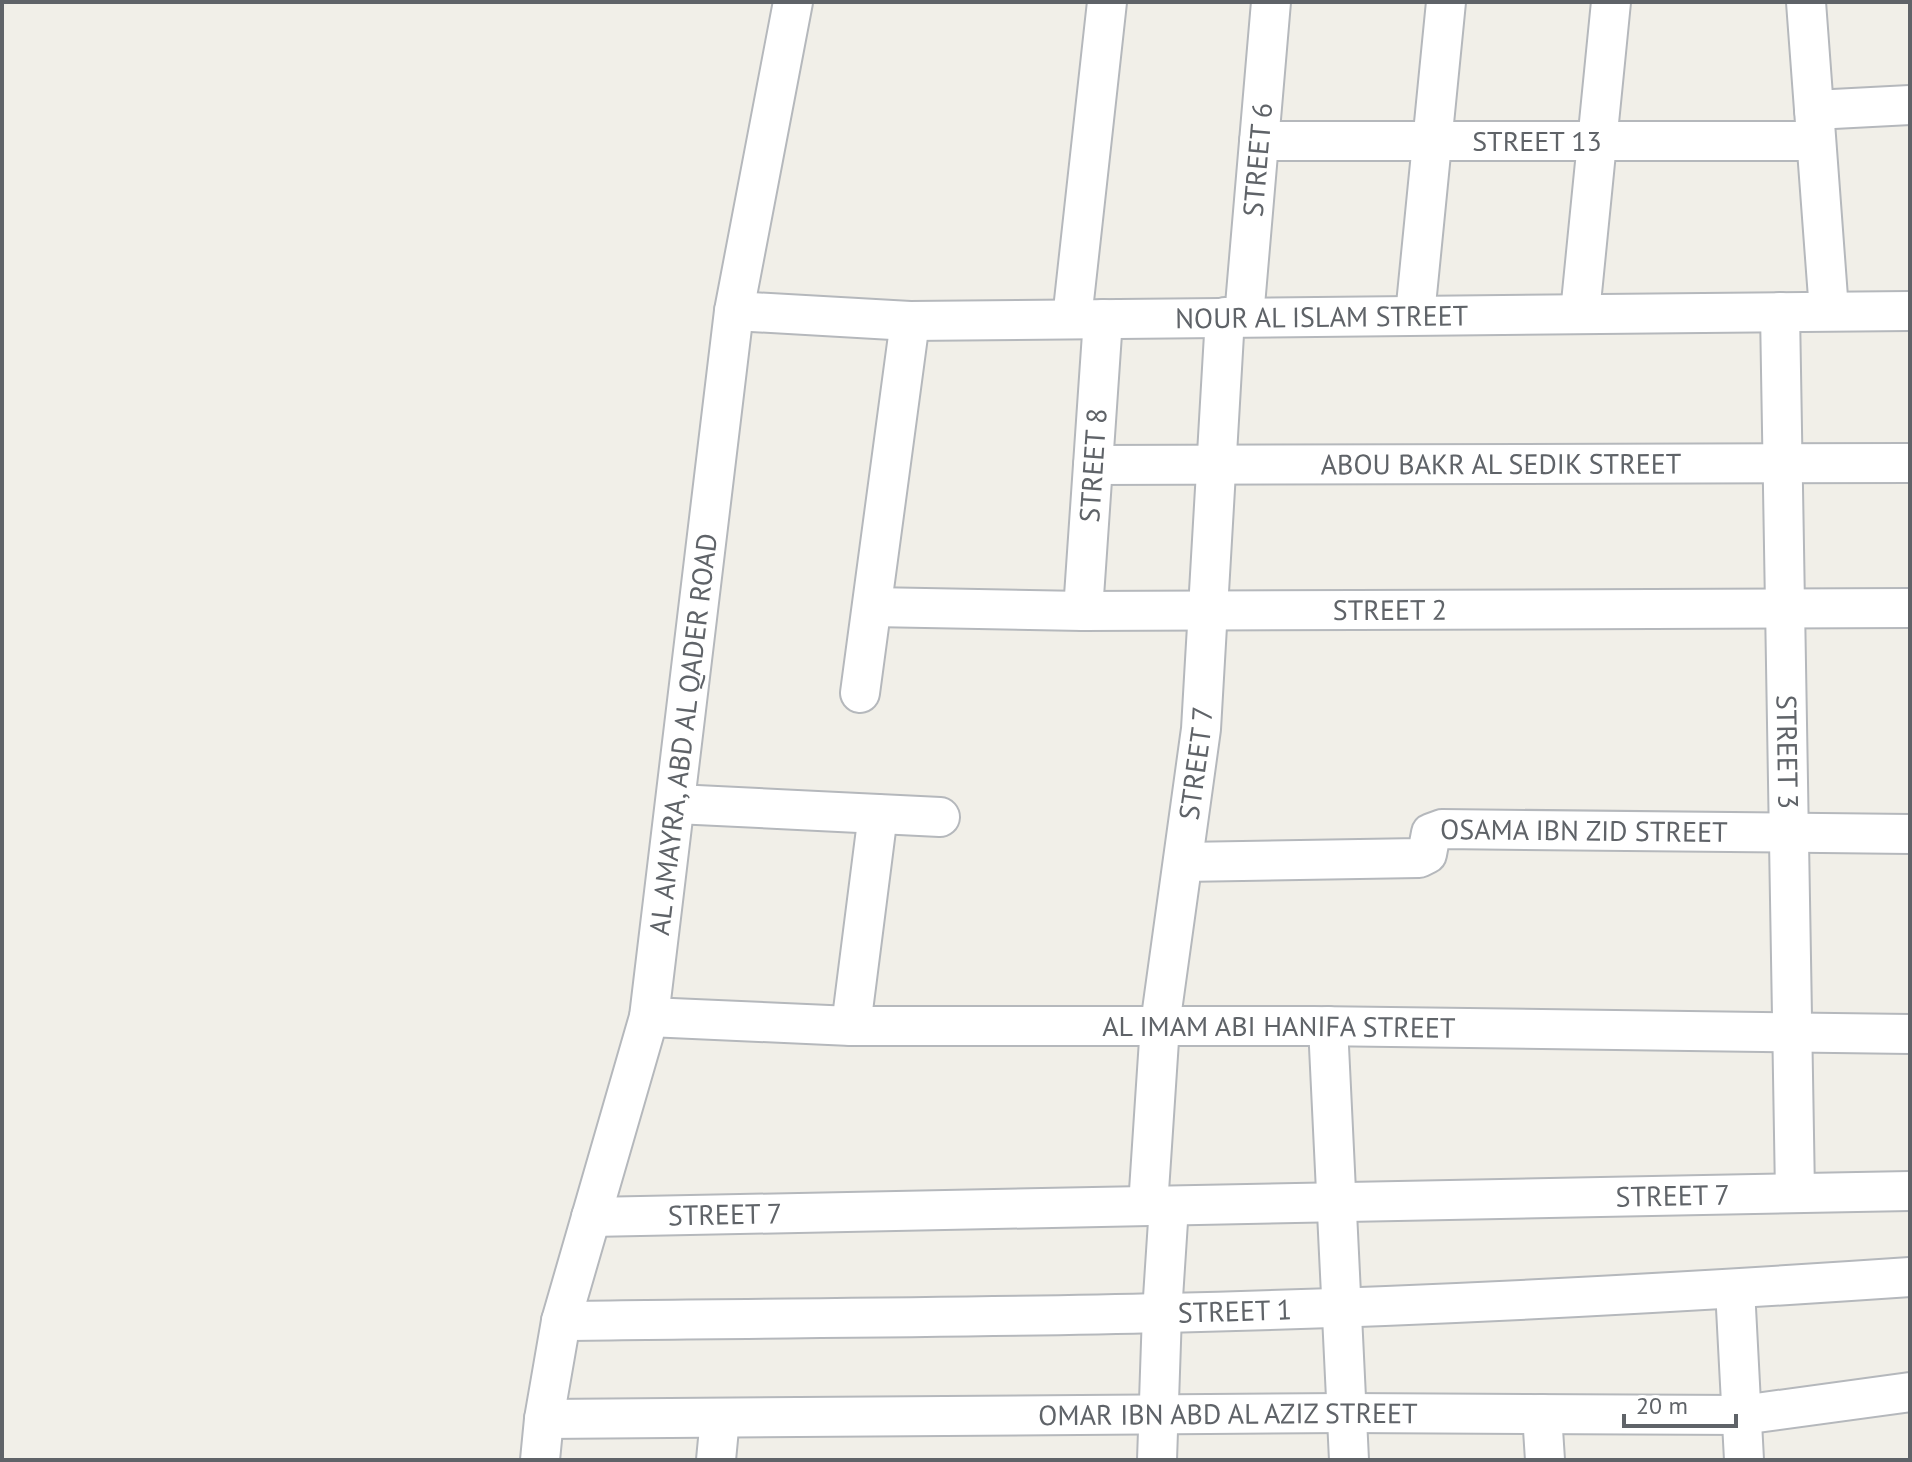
<svg xmlns="http://www.w3.org/2000/svg" width="1912" height="1462" viewBox="0 0 1912 1462" font-family="'PT Sans',sans-serif">
<style>
.lines{fill:none;stroke-linecap:round;stroke-linejoin:round}
.minor-casing{stroke:#b5b8bc;stroke-width:42}
.minor{stroke:#fff;stroke-width:38}
.labels{text-anchor:middle;stroke-width:7;stroke-linejoin:round;paint-order:stroke}
.street-label{font-size:28px;fill:#5f6368;stroke:#fff}
</style>
<rect width="100%" height="100%" fill="#f1efe8"/>
<g class="lines">
<g class="minor-casing">
<g id="minor">
<polyline points="1806,2 1829,311"/>
<polyline points="1814,110 1910,105"/>
<path id="s1" d="M1259,141H1816"/>
<path id="s2" d="M734,311L910,321L1910,311"/>
<path id="s3" d="M1780,312L1795,1193"/>
<polyline points="1580,313 1611,2"/>
<polyline points="1415,315 1446,2"/>
<path id="s4" d="M1244,317L1271,2"/>
<polyline points="1072,319 1107,2"/>
<path id="s5" d="M1093,465L1910,463"/>
<path id="s6" d="M872,607L1083,611L1910,608"/>
<path id="s7" d="M1083,611L1103,319"/>
<polyline points="860,693 910,321"/>
<polyline points="676,804 940,817"/>
<path id="s8" d="M1183,862L1419,858L1427,854L1431,833L1442,829L1910,834"/>
<path id="s9" d="M649,1017L851,1026H1314L1910,1034"/>
<polyline points="851,1026 878,814"/>
<polyline points="1328,1026 1349,1460"/>
<path id="s10" d="M1148,1206L1160,1025L1201,729L1225,317"/>
<path id="s11" d="M591,1217L1910,1191"/>
<polyline points="1735,1289 1744,1460"/>
<path id="s12" d="M561,1321C762,1318 964,1318 1165,1313C1413,1307 1662,1294 1910,1277"/>
<polyline points="1542,1414 1545,1460"/>
<path id="s13" d="M544,1419L1346,1413L1742,1415L1910,1392"/>
<path id="s14" d="M540,1460L544,1419L561,1321L649,1017L734,311L793,2"/>
<polyline points="716,1460 720,1418"/>
<polyline points="1157,1460 1162,1313 1169,1206"/>
</g>
</g>
<use href="#minor" class="minor"/>
</g>
<g class="labels">
<g class="street-label">
<text dy="10" stroke="none"><textPath href="#s1" startOffset="278">STREET 13</textPath></text>
<text dy="10" stroke="none"><textPath href="#s4" startOffset="158">STREET 6</textPath></text>
<text dy="10" stroke="none"><textPath href="#s2" startOffset="588">NOUR AL ISLAM STREET</textPath></text>
<text dy="10" stroke="none"><textPath href="#s5" startOffset="408">ABOU BAKR AL SEDIK STREET</textPath></text>
<text dy="10" stroke="none"><textPath href="#s7" startOffset="146">STREET 8</textPath></text>
<text dy="10" stroke="none"><textPath href="#s6" startOffset="518">STREET 2</textPath></text>
<text dy="10" stroke="none"><textPath href="#s14" startOffset="742">AL AMAYRA, ABD AL QADER ROAD</textPath></text>
<text dy="10" stroke="none"><textPath href="#s3" startOffset="440">STREET 3</textPath></text>
<text dy="10" stroke="none"><textPath href="#s10" startOffset="446">STREET 7</textPath></text>
<text dy="10" stroke="none"><textPath href="#s8" startOffset="420">OSAMA IBN ZID STREET</textPath></text>
<text dy="10" stroke="none"><textPath href="#s9" startOffset="630">AL IMAM ABI HANIFA STREET</textPath></text>
<text dy="10" stroke="none"><textPath href="#s11" startOffset="1082">STREET 7</textPath></text>
<text dy="10" stroke="none"><textPath href="#s11" startOffset="134">STREET 7</textPath></text>
<text dy="10" stroke="none"><textPath href="#s12" startOffset="674">STREET 1</textPath></text>
<text dy="10" stroke="none"><textPath href="#s13" startOffset="684">OMAR IBN ABD AL AZIZ STREET</textPath></text>
</g>
</g>
<rect width="1912" height="1462" fill="none" stroke="#5f6368" stroke-width="8"/>
<path d="M1624 1414v12h112v-12" fill="none" stroke="#5f6368" stroke-width="4"/>
<text x="1636" y="1414" font-size="24" fill="#5f6368" stroke="#ffffff" stroke-width="6" paint-order="stroke">20 m</text>
</svg>
